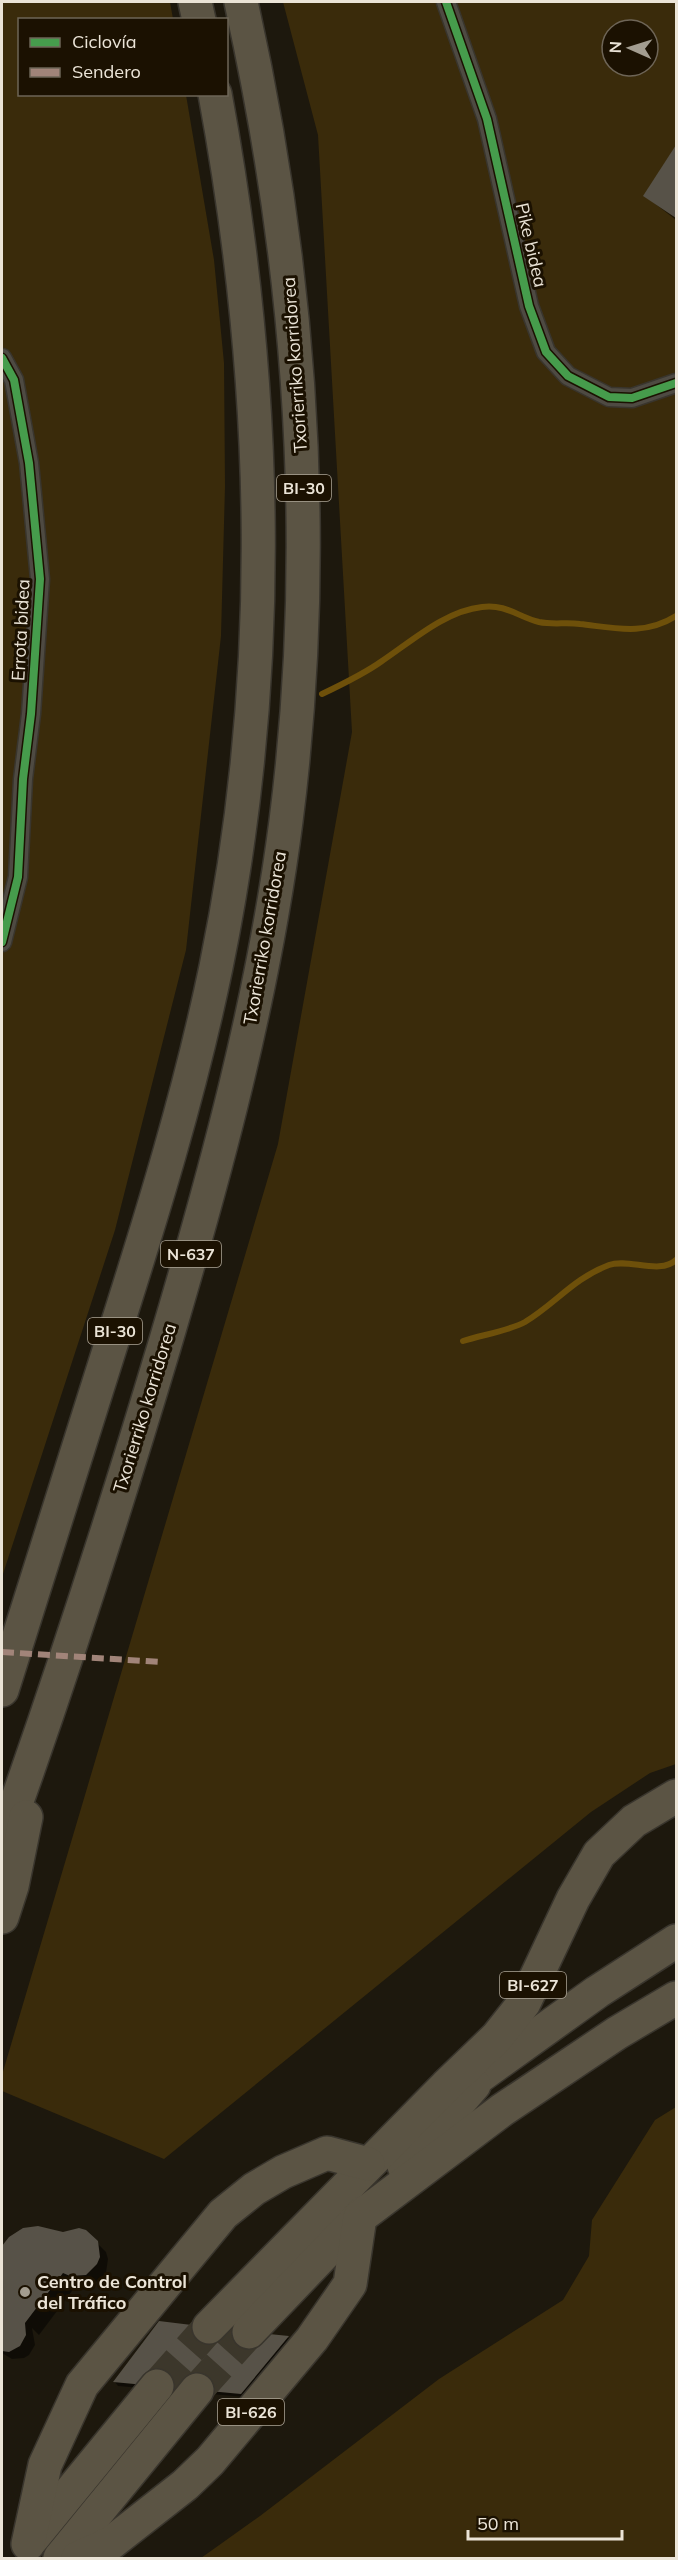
<svg xmlns="http://www.w3.org/2000/svg" width="678" height="2560" viewBox="0 0 678 2560" font-family="Mulish,sans-serif">
<style>
.green{fill:#3a2b0b;fill-rule:evenodd}
.shadow{fill:#0007}
.lines{fill:none;stroke-linecap:round;stroke-linejoin:round}
.stream{stroke:#6e500a;stroke-width:6}
.building{fill:#575248}
.highway-tunnel{stroke:#3c372b;stroke-width:33;stroke-dasharray:33 16;stroke-linecap:butt}
.street-casing{stroke:#39352d;stroke-width:21}
.highway-casing{stroke:#39352d;stroke-width:36}
.street{stroke:#4e4a42;stroke-width:18}
.highway{stroke:#5b5444;stroke-width:33}
.quiet{stroke:#a18479;stroke-width:6;stroke-dasharray:12 6;stroke-linecap:butt}
.cycleway-casing{stroke:#1b1101;stroke-width:11}
.cycleway{stroke:#469c4c;stroke-width:8}
.poi-dot{fill:#a39d90;stroke:#1b1101;stroke-width:2}
.labels{text-anchor:middle;stroke-width:6;stroke-linejoin:round;paint-order:stroke}
.shield{fill:#1b1101;stroke:#ada597;stroke-width:1.5}
.shield-label{font-size:16px;font-weight:bold;fill:#ebe4d7}
.street-label{font-size:18px;fill:#ebe4d7;stroke:#1b1101}
.poi-label{font-size:18px;font-weight:bold;fill:#ebe4d7;stroke:#1b1101;text-anchor:start}
</style>
<rect width="100%" height="100%" fill="#1d180d"/>
<g class="green">
<polygon points="2,2 170,2 173,19 20,20 20,94 186,95 214,260 224,363 225,486 221,636 186,950 115,1230 2,1577"/>
<path d="M283,2H676V1764L650,1773L591,1812L164,2159L2,2091V2075L278,1144L352,732L318,135ZM612,30H648V66H612Z"/>
<polygon points="676,2107 676,2558 201,2558 260,2516 439,2379 563,2300 589,2256 592,2220 655,2120"/>
</g>
<g class="shadow">
<polygon points="676,148 676,220 645,196"/>
<polygon points="86,2232 106,2252 108,2259 106,2273 95,2283 80,2284 69,2279 75,2287 39,2335 32,2328 35,2345 29,2355 24,2358 12,2359 2,2353 2,2248 10,2238"/>
<polygon points="160,2323 288,2338 292,2341 245,2397 118,2386 115,2382"/>
</g>
<g class="lines">
<g class="stream">
<path d="M322,694C343,684 364,674 382,661C412,641 445,611 482,607C507,604 518,617 539,622C553,625 566,622 580,624C615,628 644,636 676,616"/>
<path d="M463,1341C481,1335 509,1331 525,1322C555,1304 574,1278 609,1265C628,1258 660,1275 676,1260"/>
</g>
</g>
<g class="building">
<polygon points="676,145 676,218 643,196"/>
<polygon points="38,2226 63,2232 79,2228 86,2230 98,2241 100,2257 97,2264 86,2275 70,2276 63,2273 25,2323 26,2335 20,2346 9,2352 2,2351 2,2246 9,2237 23,2228"/>
<polygon points="159,2321 249,2332 289,2336 241,2394 113,2382"/>
</g>
<g class="lines">
<g class="highway-tunnel">
<polyline points="157,2386 209,2327"/>
<polyline points="197,2390 249,2332"/>
</g>
<g class="street-casing">
<g id="street">
<polyline points="446,2 487,119 529,306 546,352 568,376 609,397 632,398 676,383"/>
<polyline points="2,358 14,380 29,463 40,579 31,714 23,779 18,877 2,942"/>
</g>
</g>
<g class="highway-casing">
<g id="highway">
<polyline points="195,2 199,20"/>
<path d="M2,1690C39,1573 76,1455 113,1338C152,1215 190,1093 216,967C276,675 269,386 215,94"/>
<path d="M2,1843C61,1679 114,1514 164,1347C215,1175 263,1000 286,821C321,546 301,271 241,2"/>
<polyline points="2,1917 12,1886 26,1817"/>
<polyline points="480,2076 597,1992 676,1941"/>
<polyline points="404,2166 474,2085"/>
<polyline points="209,2327 446,2086 497,2037 524,2003 573,1899 599,1854 634,1821 676,1796"/>
<polyline points="249,2332 364,2212"/>
<polyline points="31,2540 157,2386"/>
<polyline points="28,2544 45,2465 82,2385 223,2214 254,2189 283,2172 327,2153 368,2164"/>
<polyline points="60,2558 197,2390"/>
<polyline points="78,2558 111,2543 185,2485 210,2461 312,2339 350,2284 360,2217 502,2110 617,2033 676,1998"/>
</g>
</g>
<use href="#street" class="street"/>
<use href="#highway" class="highway"/>
<polyline class="quiet" points="2,1652 161,1662"/>
<g class="cycleway-casing">
<g id="cycleway">
<polyline points="446,2 487,119 529,306 546,352 568,376 609,397 632,398 676,383"/>
<polyline points="2,358 14,380 29,463 40,579 31,714 23,779 18,877 2,942"/>
</g>
</g>
<use href="#cycleway" class="cycleway"/>
</g>
<circle class="poi-dot" cx="25" cy="2292" r="6"/>
<g class="labels">
<g class="shield">
<rect x="277" y="475" width="54" height="26" rx="4.5"/>
<rect x="161" y="1241" width="60" height="26" rx="4.5"/>
<rect x="88" y="1318" width="54" height="26" rx="4.5"/>
<rect x="500" y="1972" width="66" height="26" rx="4.5"/>
<rect x="218" y="2399" width="66" height="26" rx="4.5"/>
</g>
<g class="shield-label">
<text x="304" y="494">BI-30</text>
<text x="191" y="1260">N-637</text>
<text x="115" y="1337">BI-30</text>
<text x="533" y="1991">BI-627</text>
<text x="251" y="2418">BI-626</text>
</g>
<g class="street-label">
<text transform="translate(531 245) rotate(77)" y="6">Pike bidea</text>
<text transform="translate(295 365) rotate(-94)" y="6">Txorierriko korridorea</text>
<text transform="translate(21 630) rotate(-87)" y="6">Errota bidea</text>
<text transform="translate(265 938) rotate(-80)" y="6">Txorierriko korridorea</text>
<text transform="translate(145 1408) rotate(-73)" y="6">Txorierriko korridorea</text>
</g>
<g class="poi-label">
<text x="37" y="2288">Centro de Control<tspan x="37" dy="21">del Tráfico</tspan></text>
</g>
</g>
<rect width="678" height="2560" fill="none" stroke="#ebe4d7" stroke-width="6"/>
<rect x="18" y="18" width="210" height="78" fill="#1b1101" stroke="#6e6557" stroke-width="1.5"/>
<rect x="30" y="38" width="30" height="9" fill="#469c4c" stroke="#6e6557" stroke-width="1.5"/>
<text x="72" y="48" font-size="18" fill="#ebe4d7">Ciclovía</text>
<rect x="30" y="68" width="30" height="9" fill="#a18479" stroke="#6e6557" stroke-width="1.5"/>
<text x="72" y="78" font-size="18" fill="#ebe4d7">Sendero</text>
<g transform="translate(630 48) rotate(273)"><circle r="28" fill="#1b1101" stroke="#6e6557" stroke-width="1.5"/>
<path d="M0-4.5L10 22L0 15L-10 22Z" fill="#a39d90"/>
<text y="-9" font-size="16" font-weight="bold" text-anchor="middle" fill="#ebe4d7">N</text>
</g>
<path d="M468 2530v9h154v-9" fill="none" stroke="#ebe4d7" stroke-width="3"/>
<text x="477" y="2530" font-size="18" fill="#ebe4d7" stroke="#1b1101" stroke-width="4.5" paint-order="stroke">50 m</text>
</svg>
